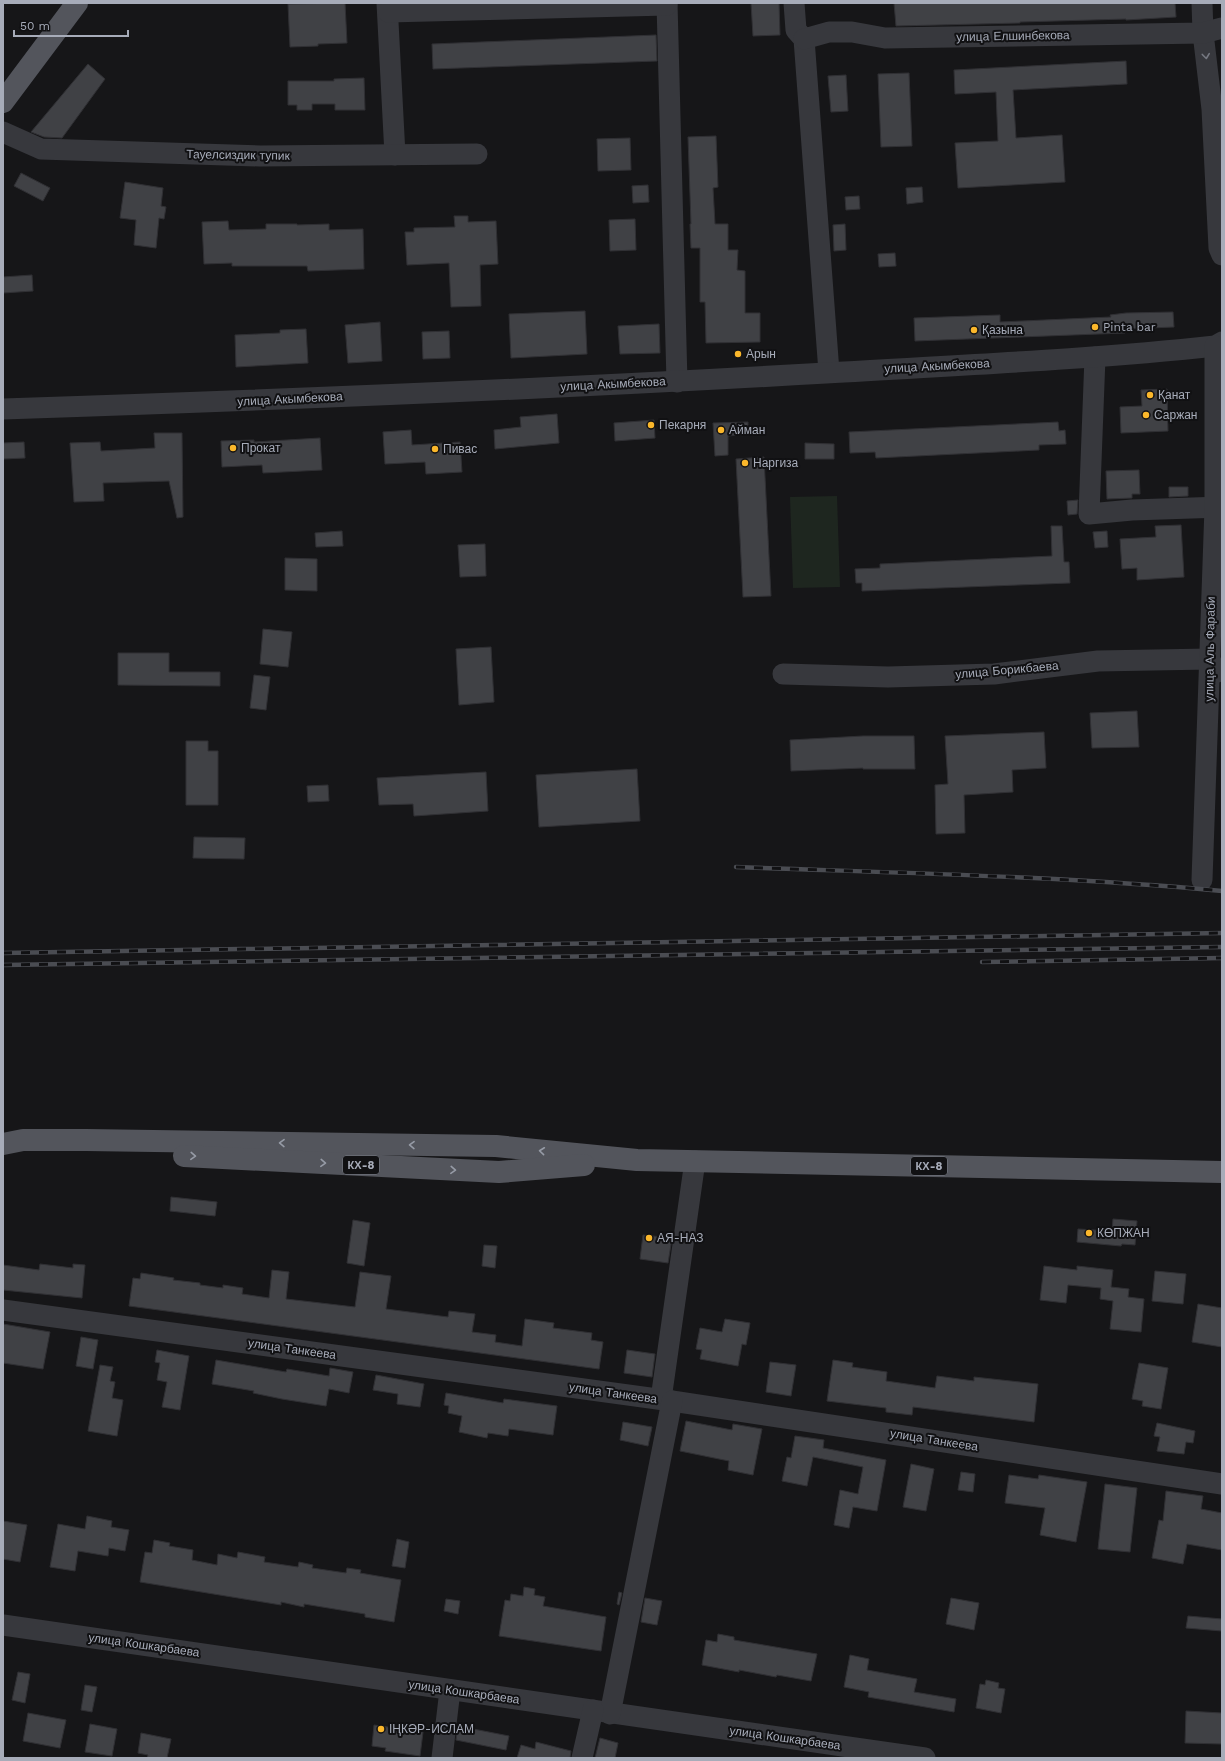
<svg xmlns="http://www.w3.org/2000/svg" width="1225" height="1761" viewBox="0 0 1225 1761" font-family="'Work Sans',sans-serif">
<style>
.green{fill:#1e261f}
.building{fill:#404145;stroke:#303034}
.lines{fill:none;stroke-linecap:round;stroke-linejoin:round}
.minor{stroke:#37383d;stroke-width:21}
.major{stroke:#53555c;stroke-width:22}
.rail-casing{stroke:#4a4c52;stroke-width:4.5}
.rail{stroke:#111113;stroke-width:3;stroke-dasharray:9;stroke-linecap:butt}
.oneway{stroke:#757881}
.oneway2{stroke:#969ba6}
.poi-dot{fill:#fbb72b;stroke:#111113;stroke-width:1.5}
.labels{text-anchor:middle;stroke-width:4;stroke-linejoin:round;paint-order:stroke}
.shield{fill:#111113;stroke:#7a7e87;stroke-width:1}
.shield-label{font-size:11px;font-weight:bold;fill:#a7acb9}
.street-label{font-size:12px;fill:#a7acb9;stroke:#111113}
.poi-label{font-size:12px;fill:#a7acb9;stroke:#111113;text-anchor:start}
</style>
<rect width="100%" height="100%" fill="#161618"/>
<polygon class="green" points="837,496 840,587 793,588 790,497"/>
<g class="building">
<polygon points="345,3 347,43 318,44 318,46 290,47 288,4"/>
<polygon points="751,3 779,3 780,35 753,36"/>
<polygon points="894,3 1175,3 1176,17 1126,20 1126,19 1020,22 1020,23 896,26"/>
<polygon points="656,35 657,61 433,69 432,44"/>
<polygon points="1126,61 1127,84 1013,90 1016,138 1062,135 1065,182 958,188 955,143 998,141 996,92 955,94 954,70"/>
<polygon points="88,64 105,79 62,138 44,137 31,132"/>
<polygon points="909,73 912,146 881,147 878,74"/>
<polygon points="846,75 848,111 831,112 828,76"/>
<polygon points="364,78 365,110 335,110 335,104 312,104 312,110 297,110 297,105 288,105 288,81 334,81 334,79"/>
<polygon points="716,136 718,187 713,188 715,224 728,224 728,250 738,250 737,270 745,271 745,313 760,313 760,342 706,343 705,302 700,302 700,248 691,248 690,224 691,224 688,137"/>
<polygon points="630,138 631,170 598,171 597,139"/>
<polygon points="21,173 50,188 43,201 14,186"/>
<polygon points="125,182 163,188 161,206 166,207 164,219 159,218 156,248 134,245 136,220 120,218"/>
<polygon points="648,185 649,202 633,203 632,186"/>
<polygon points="922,187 923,202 907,204 906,188"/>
<polygon points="859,196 860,209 846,210 845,197"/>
<polygon points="454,216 468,216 468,222 496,221 498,264 480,265 481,306 451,307 449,263 407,265 405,232 414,232 414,228 455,227"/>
<polygon points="635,219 636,250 610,251 609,220"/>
<polygon points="228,221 229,230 266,229 266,224 297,224 297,225 329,224 329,230 363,229 364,269 308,271 307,266 232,266 232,263 204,264 202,222"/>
<polygon points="845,224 846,250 834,251 833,225"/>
<polygon points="895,253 896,266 879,267 878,254"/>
<polygon points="32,275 33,291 3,293 3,277"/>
<polygon points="585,311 587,354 511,358 509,314"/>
<polygon points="1173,312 1174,327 1125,329 1125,333 915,341 914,318 1000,315 1000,322 1111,317 1110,315 1126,313"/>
<polygon points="380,322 382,361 348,363 345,325"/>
<polygon points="659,324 660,353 620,354 618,326"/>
<polygon points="306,329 308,363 236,367 235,335 280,333 280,330"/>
<polygon points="449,331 450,358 423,359 422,332"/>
<polygon points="1167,389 1168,431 1121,433 1120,407 1142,406 1141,390"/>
<polygon points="557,414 559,443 495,449 494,430 521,427 520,417"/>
<polygon points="654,420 655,438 615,441 614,423"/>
<polygon points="748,422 748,434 728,436 728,455 715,456 713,423"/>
<polygon points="1058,422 1059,431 1065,430 1066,444 1039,445 1039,450 876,458 875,452 850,453 849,432"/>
<polygon points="411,430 412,445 460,442 462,472 426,474 425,462 385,464 383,432"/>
<polygon points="154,433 182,433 183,517 177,518 169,481 103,483 104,501 74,502 70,443 100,442 101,451 155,448"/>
<polygon points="320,438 322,470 263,473 262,465 222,467 221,441 254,440 254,442"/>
<polygon points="24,442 25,458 3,459 3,443"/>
<polygon points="805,443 834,444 834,459 805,459"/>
<polygon points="764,457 771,596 743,597 736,459"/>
<polygon points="1139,470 1140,494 1132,494 1132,498 1107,499 1106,471"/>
<polygon points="1169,487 1188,487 1188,496 1169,497"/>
<polygon points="1078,500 1077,514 1068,515 1067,501"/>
<polygon points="1181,525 1184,577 1137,580 1137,568 1122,569 1120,539 1156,537 1155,526"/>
<polygon points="1051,526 1062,526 1064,562 1069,562 1070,583 862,591 862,583 856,583 855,569 880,568 880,564 1052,556"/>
<polygon points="342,531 343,546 316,547 315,533"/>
<polygon points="1107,531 1108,547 1095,548 1093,532"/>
<polygon points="485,544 486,576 460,577 458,545"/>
<polygon points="285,558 317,559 317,591 285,590"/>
<polygon points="263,629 292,632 288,667 260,664"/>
<polygon points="491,647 494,702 459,705 456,649"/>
<polygon points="118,653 169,653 169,672 220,672 220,686 118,685"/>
<polygon points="254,675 270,677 266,710 250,708"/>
<polygon points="1137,711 1139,747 1092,748 1090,713"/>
<polygon points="1044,732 1046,768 1012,770 1013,792 964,795 965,833 936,834 935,785 948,784 945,736"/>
<polygon points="863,736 914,736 915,769 863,769 863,768 791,771 790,740"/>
<polygon points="186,741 208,741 208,751 218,751 218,805 186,805"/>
<polygon points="637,769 640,821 539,827 536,775"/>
<polygon points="486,772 488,811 414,816 413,804 379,805 377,778"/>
<polygon points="328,785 329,801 308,802 307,786"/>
<polygon points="194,837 245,838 244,859 193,858"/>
<polygon points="171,1197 217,1202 215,1216 170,1211"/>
<polygon points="1113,1219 1137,1221 1135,1245 1122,1244 1121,1246 1077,1242 1078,1229 1112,1231"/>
<polygon points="353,1220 370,1223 364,1266 347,1263"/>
<polygon points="643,1235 672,1238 668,1263 640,1259"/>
<polygon points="484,1245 497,1246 495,1268 482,1266"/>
<polygon points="40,1264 73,1268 73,1264 85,1265 82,1298 3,1290 3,1265 39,1270"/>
<polygon points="1044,1266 1077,1270 1077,1266 1113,1270 1111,1287 1129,1289 1128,1297 1144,1299 1141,1332 1110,1329 1113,1301 1100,1299 1101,1288 1068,1285 1066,1303 1040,1300"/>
<polygon points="272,1270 289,1272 286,1299 355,1307 360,1272 391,1276 386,1309 448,1317 449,1311 475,1314 472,1332 496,1335 495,1342 522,1346 525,1319 554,1323 553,1328 592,1333 591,1340 603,1342 599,1369 129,1306 133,1278 140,1279 141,1273 174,1278 173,1280 200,1283 200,1285 223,1288 223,1285 243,1288 242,1294 269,1298"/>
<polygon points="1155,1271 1186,1274 1183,1304 1152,1301"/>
<polygon points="1198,1304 1222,1308 1222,1347 1192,1342"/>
<polygon points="725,1319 750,1323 746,1345 742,1344 738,1366 700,1359 702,1350 696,1349 700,1328 722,1332"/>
<polygon points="3,1324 50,1332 43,1369 3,1363"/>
<polygon points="81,1337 98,1340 93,1369 76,1366"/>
<polygon points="157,1350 189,1356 180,1410 162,1407 167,1382 157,1380 160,1363 155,1362"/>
<polygon points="627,1350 655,1354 652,1377 624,1373"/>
<polygon points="216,1360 286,1372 287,1369 329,1376 330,1368 353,1372 349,1393 329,1389 326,1406 282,1399 253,1393 254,1391 212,1384"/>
<polygon points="833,1360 853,1363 852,1367 887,1372 886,1381 935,1388 937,1376 974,1381 974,1377 1038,1384 1034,1422 913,1407 912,1415 886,1412 886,1408 827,1401"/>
<polygon points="770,1362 796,1365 791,1396 766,1392"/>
<polygon points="1139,1363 1168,1368 1161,1409 1142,1406 1143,1401 1132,1399"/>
<polygon points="100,1365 113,1367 110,1381 115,1382 112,1398 123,1400 117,1436 88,1431"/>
<polygon points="376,1375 424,1384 420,1407 397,1404 398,1394 373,1390"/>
<polygon points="446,1393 503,1403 504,1399 557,1406 553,1435 509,1429 508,1436 488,1433 487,1438 459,1432 462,1416 448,1413 449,1406 444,1405"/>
<polygon points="686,1421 732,1430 733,1424 762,1429 753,1475 728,1470 729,1461 680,1451"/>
<polygon points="623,1422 652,1427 648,1446 620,1440"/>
<polygon points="1157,1423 1195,1431 1193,1443 1186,1442 1184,1454 1157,1451 1160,1437 1154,1436"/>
<polygon points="795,1436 824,1440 823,1448 886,1460 877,1511 853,1507 849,1528 834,1525 840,1490 858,1494 863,1467 813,1457 807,1486 782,1481 787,1457 791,1458"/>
<polygon points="911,1464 934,1469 926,1511 903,1507"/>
<polygon points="961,1472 975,1474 973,1492 958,1490"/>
<polygon points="1009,1475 1038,1479 1039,1475 1087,1482 1076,1542 1040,1535 1045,1508 1005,1503"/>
<polygon points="1105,1484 1137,1488 1130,1552 1098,1549"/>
<polygon points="1166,1491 1203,1496 1201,1509 1222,1513 1222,1550 1187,1544 1183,1564 1152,1558 1159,1520 1163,1521"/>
<polygon points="87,1516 112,1521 111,1527 129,1530 125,1551 109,1548 108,1556 78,1551 75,1571 50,1567 58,1524 85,1529"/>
<polygon points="3,1521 27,1525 20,1562 3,1559"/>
<polygon points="397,1539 409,1542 405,1568 392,1566"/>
<polygon points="154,1540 170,1543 169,1546 193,1550 192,1560 217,1565 218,1554 237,1558 238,1552 265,1557 264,1562 298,1567 299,1562 313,1565 312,1568 346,1573 347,1568 361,1570 360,1573 401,1580 394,1622 365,1617 365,1614 304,1604 304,1607 281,1602 281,1605 140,1582 145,1552 152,1553"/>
<polygon points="524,1587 535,1589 534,1595 545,1597 543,1606 606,1617 601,1651 499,1636 505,1600 510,1601 511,1594 523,1596"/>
<polygon points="619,1592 622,1593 619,1605 617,1604"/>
<polygon points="645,1598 662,1601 657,1625 641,1622"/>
<polygon points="951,1598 979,1603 974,1630 946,1624"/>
<polygon points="446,1599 460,1601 458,1614 444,1611"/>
<polygon points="1188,1616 1222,1619 1222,1631 1186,1628"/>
<polygon points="718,1634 734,1637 734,1640 817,1654 811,1681 777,1675 776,1677 739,1670 739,1672 702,1665 706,1640 717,1642"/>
<polygon points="850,1655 869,1659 867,1670 917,1679 914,1692 956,1699 954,1712 868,1697 869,1692 844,1687"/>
<polygon points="18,1672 30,1674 25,1703 12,1700"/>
<polygon points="986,1680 999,1683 998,1688 1005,1689 1001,1713 976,1708 980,1684 985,1685"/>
<polygon points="85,1685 97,1687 92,1712 81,1710"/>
<polygon points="1186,1711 1222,1713 1222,1744 1185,1743"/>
<polygon points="28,1713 66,1720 60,1748 23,1741"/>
<polygon points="90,1724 117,1729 112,1756 85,1752"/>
<polygon points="374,1725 423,1732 420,1756 385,1751 386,1748 372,1746"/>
<polygon points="458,1726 509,1736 506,1750 456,1740"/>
<polygon points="141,1733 171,1739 167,1758 147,1758 148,1755 138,1753"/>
<polygon points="600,1738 618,1743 615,1758 595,1758"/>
<polygon points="536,1742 571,1751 570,1758 517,1758 521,1745 535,1749"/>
</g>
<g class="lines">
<g class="minor">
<polyline points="387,3 395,155"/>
<polyline points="667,3 677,382"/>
<polyline points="794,3 796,30 804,39 829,372"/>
<polyline points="1202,3 1203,33 1212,109 1219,248 1222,255"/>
<polyline points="388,12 667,5"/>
<polyline points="804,39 829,32 852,32 885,38 1203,33 1222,28"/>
<polyline points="3,132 41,149 260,156 477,154"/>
<polyline points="1095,357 1089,514 1132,510 1222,507"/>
<path d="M3,409C277,400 552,389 826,373C956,365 1086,360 1215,346L1222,342"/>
<polyline points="783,674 888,677 994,674 1098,661 1209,659 1217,672"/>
<polyline points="1202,880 1215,507 1215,346"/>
<polyline points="3,1310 672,1401 1222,1484"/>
<polyline points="661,1399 695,1161"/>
<polyline points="3,1625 925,1758"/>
<polyline points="610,1714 672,1401"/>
<polyline points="442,1758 450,1690"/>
<polyline points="582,1758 593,1710"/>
</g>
<g class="major">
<polyline points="3,102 77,3"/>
<polyline points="3,1144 23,1140 86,1140 496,1146 637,1160 1222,1172"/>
<polyline points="184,1156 499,1172 584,1165"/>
</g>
<g class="rail-casing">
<g id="rail">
<path d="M736,867C898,873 1061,876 1222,891"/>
<polyline points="3,953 1222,933"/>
<polyline points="982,962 1222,958"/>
<polyline points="3,965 1222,947"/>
</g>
</g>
<use href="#rail" class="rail"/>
</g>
<defs><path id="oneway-chevron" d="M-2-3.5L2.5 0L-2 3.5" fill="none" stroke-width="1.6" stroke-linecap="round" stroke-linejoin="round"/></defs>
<use class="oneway" href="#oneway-chevron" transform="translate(1206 56) rotate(83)"/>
<g class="oneway2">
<use href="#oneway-chevron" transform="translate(282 1143) rotate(-179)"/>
<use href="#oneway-chevron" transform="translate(412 1145) rotate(-179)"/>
<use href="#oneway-chevron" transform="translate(542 1151) rotate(-174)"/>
<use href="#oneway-chevron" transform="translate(193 1156) rotate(3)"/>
<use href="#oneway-chevron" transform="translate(323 1163) rotate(3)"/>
<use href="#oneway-chevron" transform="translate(453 1170) rotate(3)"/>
</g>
<g class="poi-dot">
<circle cx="1095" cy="327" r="4"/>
<circle cx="974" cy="330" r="4"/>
<circle cx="738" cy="354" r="4"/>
<circle cx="1150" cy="395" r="4"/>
<circle cx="1146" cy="415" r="4"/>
<circle cx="651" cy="425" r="4"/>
<circle cx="721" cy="430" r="4"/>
<circle cx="233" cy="448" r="4"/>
<circle cx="435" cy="449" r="4"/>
<circle cx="745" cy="463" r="4"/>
<circle cx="1089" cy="1233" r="4"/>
<circle cx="649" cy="1238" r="4"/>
<circle cx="381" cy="1729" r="4"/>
</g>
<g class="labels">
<g class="shield">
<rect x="343" y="1156" width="36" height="18" rx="3"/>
<rect x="911" y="1157" width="36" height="18" rx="3"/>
</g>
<g class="shield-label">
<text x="361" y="1169">КХ-8</text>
<text x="929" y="1170">КХ-8</text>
</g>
<g class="street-label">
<text transform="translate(1013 36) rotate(-1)" y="4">улица Елшинбекова</text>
<text transform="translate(238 155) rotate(1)" y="4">Тауелсиздик тупик</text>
<text transform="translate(937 366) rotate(-3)" y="4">улица Акымбекова</text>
<text transform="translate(613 384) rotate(-3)" y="4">улица Акымбекова</text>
<text transform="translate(290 399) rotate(-3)" y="4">улица Акымбекова</text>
<text transform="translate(1210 649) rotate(-89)" y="4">улица Аль Фараби</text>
<text transform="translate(1007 670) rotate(-5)" y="4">улица Борикбаева</text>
<text transform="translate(292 1349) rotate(8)" y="4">улица Танкеева</text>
<text transform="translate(613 1393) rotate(8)" y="4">улица Танкеева</text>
<text transform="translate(934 1440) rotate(9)" y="4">улица Танкеева</text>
<text transform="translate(144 1645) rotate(8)" y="4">улица Кошкарбаева</text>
<text transform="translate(464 1692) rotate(8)" y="4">улица Кошкарбаева</text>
<text transform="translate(785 1738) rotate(8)" y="4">улица Кошкарбаева</text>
</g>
<g class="poi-label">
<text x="1103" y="331">Pinta bar</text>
<text x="982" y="334">Қазына</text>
<text x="746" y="358">Арын</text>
<text x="1158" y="399">Қанат</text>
<text x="1154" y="419">Саржан</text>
<text x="659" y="429">Пекарня</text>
<text x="729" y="434">Айман</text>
<text x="241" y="452">Прокат</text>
<text x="443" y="453">Пивас</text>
<text x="753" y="467">Наргиза</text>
<text x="1097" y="1237">КӨПЖАН</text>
<text x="657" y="1242">АЯ-НАЗ</text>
<text x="389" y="1733">ІҢКӘР-ИСЛАМ</text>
</g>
</g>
<rect width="1225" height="1761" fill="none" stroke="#a7acb9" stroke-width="8"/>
<path d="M14 30v6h114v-6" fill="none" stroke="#a7acb9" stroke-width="2"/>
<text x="20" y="30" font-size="12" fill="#a7acb9" stroke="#111113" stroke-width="3" paint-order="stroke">50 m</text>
</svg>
